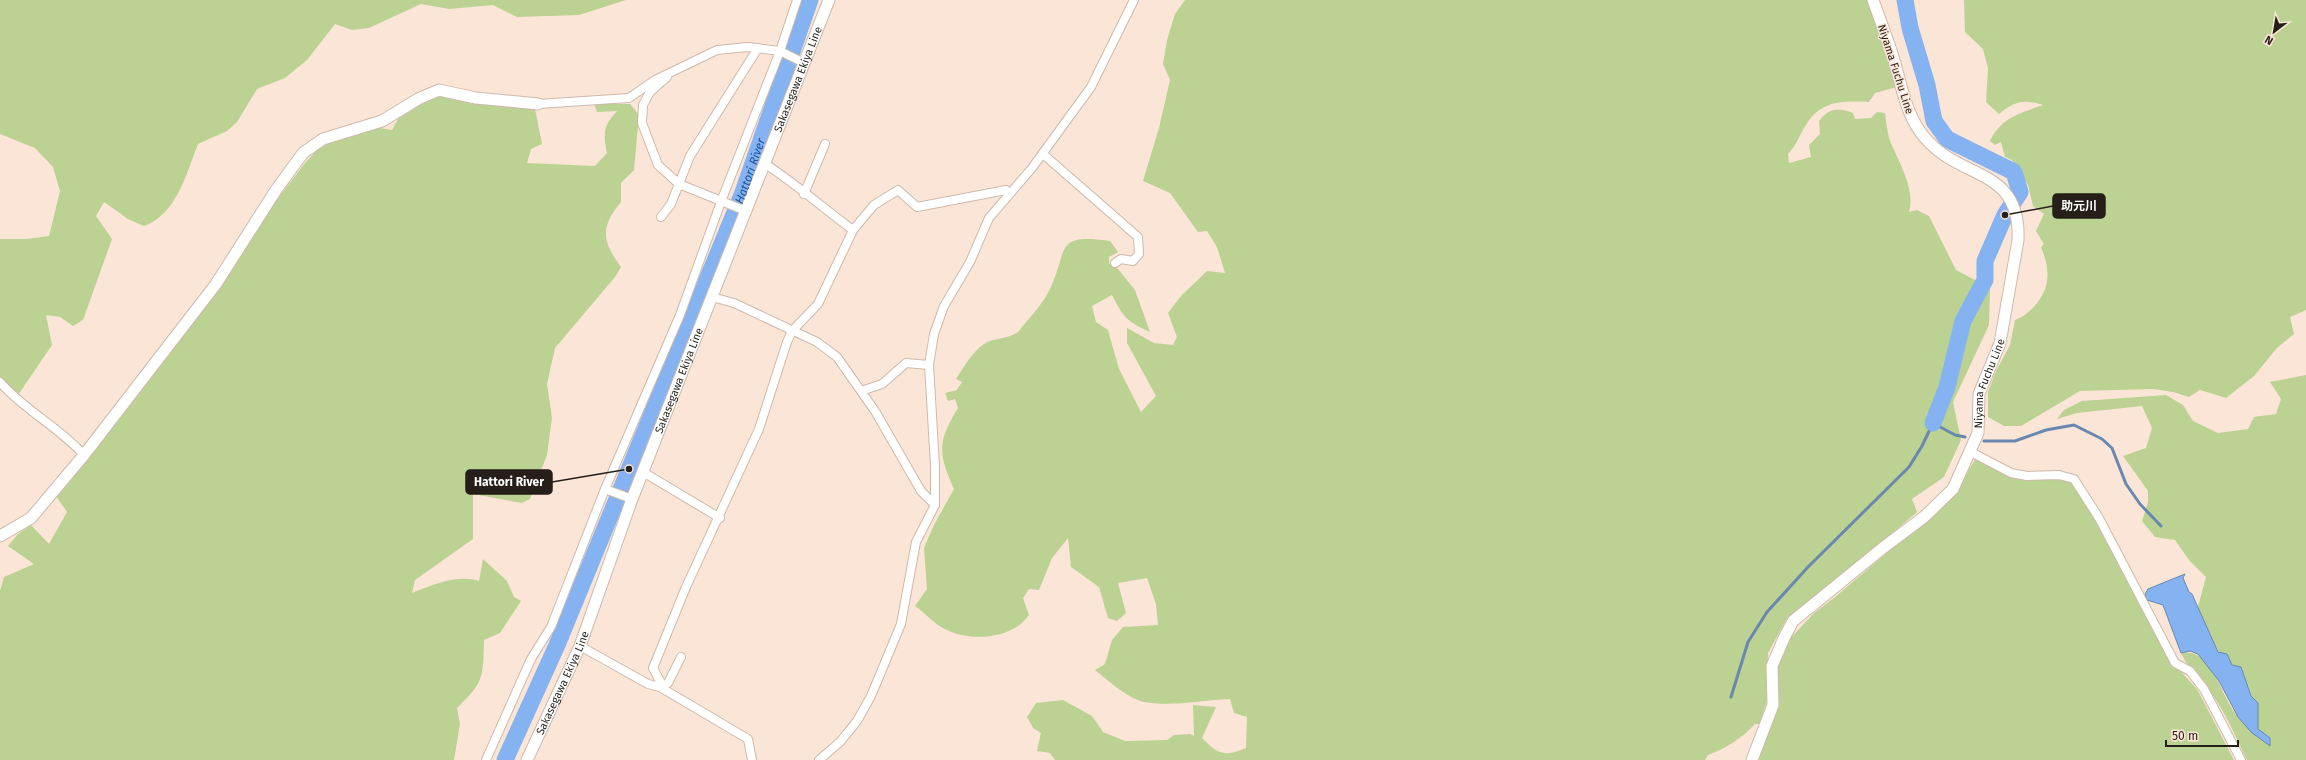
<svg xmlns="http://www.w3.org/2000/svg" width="2306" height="760" viewBox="0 0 2306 760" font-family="'Fira Sans','Noto Sans JP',sans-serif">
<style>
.green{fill:#bbd292}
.water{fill:#85b3f2;stroke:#6887b1}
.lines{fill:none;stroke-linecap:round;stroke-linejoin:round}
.stream{stroke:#6887b1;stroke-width:3}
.river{stroke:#85b3f2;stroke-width:17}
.street-casing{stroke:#ceb9ab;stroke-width:10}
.secondary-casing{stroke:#ceb9ab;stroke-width:13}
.street{stroke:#fff;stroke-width:8}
.secondary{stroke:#fff;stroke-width:11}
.labels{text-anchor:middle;stroke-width:3;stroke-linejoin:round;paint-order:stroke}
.street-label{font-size:11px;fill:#261f19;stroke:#fbe5d7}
.water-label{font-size:12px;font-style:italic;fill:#1a539c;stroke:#fbe5d7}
.leader{fill:none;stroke:#261f19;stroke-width:1.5}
.callout-dot{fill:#261f19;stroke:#fbe5d7;stroke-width:1.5}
.callout{fill:#261f19;stroke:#261f19;stroke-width:1.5}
.callout-label{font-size:12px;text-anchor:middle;font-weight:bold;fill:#fff}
</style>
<rect width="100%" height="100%" fill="#fbe5d7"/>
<g class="green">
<path d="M0,0H626L579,15L517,17L493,5L449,9L421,4L369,28L352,30L335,24L307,60L285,78L257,89L237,122L227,131L198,144C186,174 177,214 144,226L128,219L104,202L96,216L112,239L83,320L73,326L60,317L46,315L52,345L18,395L0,384V239H26L49,236L60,191L53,167L35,148L0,134Z"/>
<path d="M1185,0H1868L1897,87L1875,93L1869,102C1843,101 1821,100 1806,125C1799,135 1797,145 1788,154L1789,163L1811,157L1809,145L1820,134L1819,121C1829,108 1838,107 1853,113L1855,119L1871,118L1877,112L1885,113C1886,121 1887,130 1889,138C1897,160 1916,187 1909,212L1917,210L1929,216L1956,270L1990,288L1989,325L1953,402L1961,440L1944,477L1912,499L1917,512L1821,595L1799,608L1786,620L1768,653L1767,700L1760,724H1755C1742,738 1727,748 1708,755L1705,760H1055L1050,753L1037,751L1041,733L1033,728L1027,717L1036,703L1063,700L1092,716L1103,732L1125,741L1167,740L1174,735L1190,734L1194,736L1193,705L1216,707L1202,738C1219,755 1224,757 1246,748L1247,717L1234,713L1230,699C1202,700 1172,707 1144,702C1129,699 1107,680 1095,670L1105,664L1112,640L1123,627L1158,625L1156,604L1147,578L1118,583L1126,613L1117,621L1108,618L1099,587L1071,567L1068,538L1052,558L1039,590L1029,589L1023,598L1029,615C1013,639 971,642 947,630C935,625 925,613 915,606L927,589L924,548L934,525L954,489C938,453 937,442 958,408L955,399L948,401L945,393L957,390L962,382L956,379C964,367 972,352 984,344C995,337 1009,340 1019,331C1029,318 1043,304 1050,289C1069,249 1053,233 1110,241L1118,252L1109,257V264L1118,269L1135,290L1150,332C1126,321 1124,318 1112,295L1092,306L1096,322L1108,330L1119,369L1141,412L1156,396L1127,343V328L1154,343L1173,345L1177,337L1168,313L1181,296L1207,271L1225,273L1217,247L1207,231L1198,232L1170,193L1143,181L1159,128L1170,80L1163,64L1167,40L1175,14Z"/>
<path d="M1964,0H2306V310L2290,317L2294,334L2277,348L2254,376L2226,398L2200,390L2189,397L2173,392L2154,389L2080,391L2021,426H2004L1988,417V392L1996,371L2010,345L2015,320C2030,315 2045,297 2047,281C2049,269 2045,257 2041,247L2044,244L2036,231L2044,214L2033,206L2028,185L2012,160L2005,157L2001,142L1995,145L1990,141C2001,117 2021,113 2043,105C2023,99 2015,101 1999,114L1986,102L1988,68L1983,49L1965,32Z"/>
<path d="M436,95L535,109L542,144L531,149L527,163L595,166L607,153C603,134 603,126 617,111L597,112L594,104H630L639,115L634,170L621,183V202C600,227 602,241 621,267L615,277L555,348L547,384L552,418L547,455L530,499L522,503L473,494V539L415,580L412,593C432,585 458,574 479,581L483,559L507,581L514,597L521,601L500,633L484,640C483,678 484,682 457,708L460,724L454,760H0V591L4,577L34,564L8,546L18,534L31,525L49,544L67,512L56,496L130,400L217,292L247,239L305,163L317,150L337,138L374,127L392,130L398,119Z"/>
<path d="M2306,375V760H2247C2237,740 2228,718 2216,700C2205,683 2189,671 2181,653C2214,646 2221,701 2239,717C2247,726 2260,731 2270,738L2258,729V703L2251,696L2241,668C2216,661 2208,629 2198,607L2206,577L2189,560L2175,540L2155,537L2142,521L2148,502V491L2123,456L2146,448L2152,428L2142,406L2077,413L2057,419L2064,410L2082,401L2166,395L2183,405L2193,421L2218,433L2248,429L2254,417L2276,414L2281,399L2270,382Z"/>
<path d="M1976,458C1991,466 2007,478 2024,480C2043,481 2050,474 2071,482L2120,560L2172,662L2197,689L2234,760H1755L1776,666L1784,645L1814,613L1834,598L1930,516L1959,486Z"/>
</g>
<polygon class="water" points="2185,574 2183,578 2189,592 2192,594 2218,652 2227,654 2232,665 2241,667 2251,696 2258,703 2258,729 2270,738 2270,746 2251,732 2238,717 2219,681 2198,654 2190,651 2181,653 2163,605 2147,600 2145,594 2148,589"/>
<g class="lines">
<g class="stream">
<polyline points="1984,441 2015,441 2046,430 2074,425 2102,439 2112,448 2126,484 2140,504 2161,526"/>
<polyline points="1731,697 1748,642 1767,612 1808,567 1909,467 1922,446 1933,423 1955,435 1965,437"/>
</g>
<g class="river">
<polyline points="1905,0 1910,28 1927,85 1934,121 1947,139 2014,172 2020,192 2005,215 1985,261 1985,280 1963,321 1947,387 1933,423"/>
<path id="s1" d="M505,760L557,645L742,195L810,0"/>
</g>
<g class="street-casing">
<g id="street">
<polyline points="667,77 650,92 643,105 642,123 658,165 679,184 746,211"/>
<polyline points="538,104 629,98 655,80 717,50 748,47 780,51 804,63"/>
<polyline points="1043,154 1138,237 1139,254 1133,261 1121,259 1115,263"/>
<path d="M764,163C795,183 823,208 853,230"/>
<polyline points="804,194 825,144"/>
<polyline points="661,217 671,204 690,156 758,48"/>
<polyline points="712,297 734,303 817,342 837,357 875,411 921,491 935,505"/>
<path d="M0,382C24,410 59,427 84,455"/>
<polyline points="861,391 882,384 906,363 929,365"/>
<polyline points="1971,452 2011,473 2027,476 2059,475 2074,479 2099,518 2175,663 2190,671 2204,689 2241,760"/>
<polyline points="643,472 720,518"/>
<polyline points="605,489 632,499"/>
<polyline points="580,646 648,684 660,687 748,739 752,760"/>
<polyline points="660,687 661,683 653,668 686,587 759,429 787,342 792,331 818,304 853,230 874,205 898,190 917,207 1006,190 1009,193"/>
<polyline points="660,687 668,683 681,657"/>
<polyline points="486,760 531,659 551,627 605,489 680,315 722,199 780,51 797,0"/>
<polyline points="819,760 840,742 857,721 871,696 901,624 916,542 935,505 935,466 929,365 934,334 944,306 970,262 989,218 1032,168 1091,87 1134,0"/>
</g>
</g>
<g class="secondary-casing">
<g id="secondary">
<polyline points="0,536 31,518 84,455 216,284 276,190 303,153 323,139 382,121 418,99 439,90 476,98 538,104"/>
<path id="s2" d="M527,760L580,646L632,499L829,0"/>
<path id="s3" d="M1752,760L1773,705L1772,666L1784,638L1793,621L1884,547L1924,517L1953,489L1978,433L1979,394L2000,343L2018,240C2021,167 1962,181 1925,138C1906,116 1902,87 1894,60C1888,40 1880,20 1873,0"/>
</g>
</g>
<use href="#street" class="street"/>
<use href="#secondary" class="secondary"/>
</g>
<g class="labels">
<g class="street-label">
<text transform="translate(1896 69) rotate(72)" y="4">Niyama Fuchu Line</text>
<text dy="4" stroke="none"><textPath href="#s2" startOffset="733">Sakasegawa Ekiya Line</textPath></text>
<text dy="4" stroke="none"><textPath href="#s2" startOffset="409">Sakasegawa Ekiya Line</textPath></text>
<text dy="4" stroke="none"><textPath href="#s3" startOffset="468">Niyama Fuchu Line</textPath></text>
<text dy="4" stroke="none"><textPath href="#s2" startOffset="85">Sakasegawa Ekiya Line</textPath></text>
</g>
<g class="water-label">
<text dy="4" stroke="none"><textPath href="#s1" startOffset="638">Hattori River</textPath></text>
</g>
</g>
<path class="leader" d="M2005 215L2053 206M629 469L552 482"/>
<g class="callout-dot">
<circle cx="2005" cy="215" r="4"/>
<circle cx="629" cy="469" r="4"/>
</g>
<g class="callout">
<rect x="2053" y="194" width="52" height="24" rx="4"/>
<rect x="466" y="470" width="86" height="24" rx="4"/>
</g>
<g class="callout-label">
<text x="2079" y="210">助元川</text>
<text x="509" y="486">Hattori River</text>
</g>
<g transform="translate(2274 32) rotate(211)" stroke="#fbe5d7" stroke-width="3" paint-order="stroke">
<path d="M0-3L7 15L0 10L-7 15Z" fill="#261f19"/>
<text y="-6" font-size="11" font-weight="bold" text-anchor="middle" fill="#261f19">N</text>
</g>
<path d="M2166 740v6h72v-6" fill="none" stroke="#261f19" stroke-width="2"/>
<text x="2172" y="740" font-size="12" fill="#261f19" stroke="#fbe5d7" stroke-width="3" paint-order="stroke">50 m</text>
</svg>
